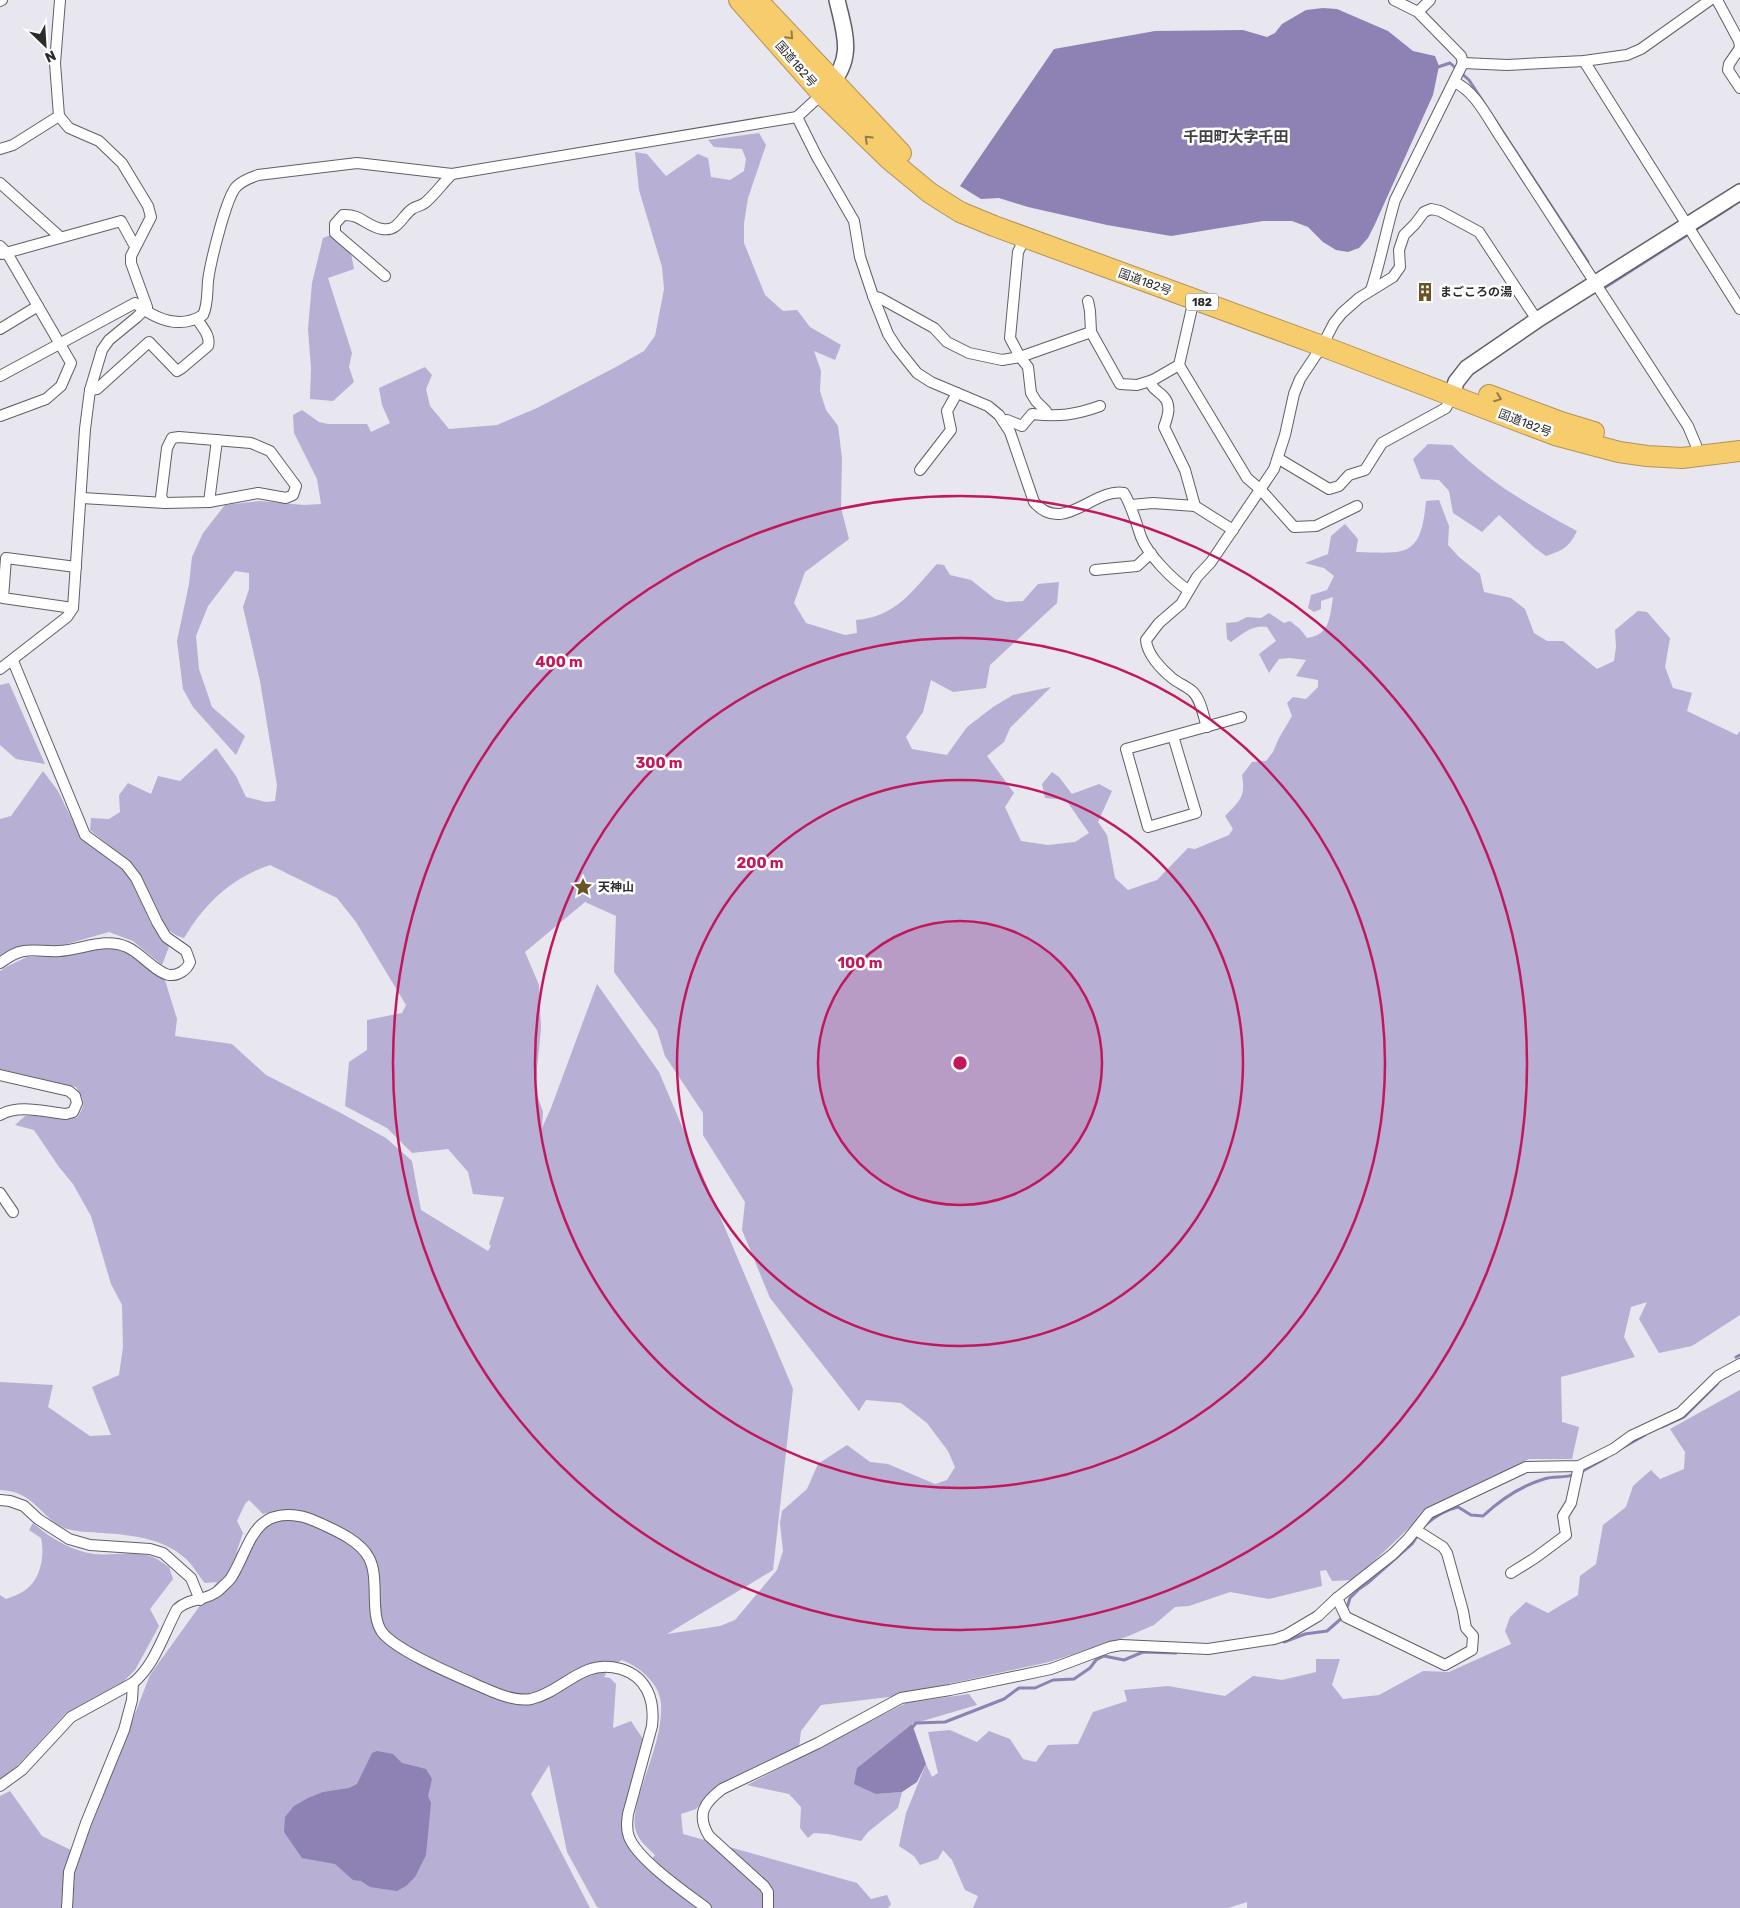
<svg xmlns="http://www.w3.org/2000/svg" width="1740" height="1908" viewBox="0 0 1740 1908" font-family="Rubik,'Noto Sans JP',sans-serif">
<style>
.green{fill:#b7afd4;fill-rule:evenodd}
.water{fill:#8e81b3}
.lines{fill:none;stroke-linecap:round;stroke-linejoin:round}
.stream{stroke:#8e81b3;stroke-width:3}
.street-casing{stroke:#615f66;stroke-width:12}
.secondary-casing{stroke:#615f66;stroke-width:18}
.highway-casing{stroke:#b09457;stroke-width:22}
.street{stroke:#fff;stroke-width:10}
.secondary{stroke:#fff;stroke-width:15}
.highway{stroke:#f7cc6d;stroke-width:20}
.oneway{stroke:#927c4e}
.ring{fill:none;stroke:#c2185b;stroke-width:2.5}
.labels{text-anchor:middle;stroke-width:5;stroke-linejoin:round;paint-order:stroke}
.shield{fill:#fff;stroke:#6b6b6d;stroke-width:1}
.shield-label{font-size:11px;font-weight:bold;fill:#2c2c2e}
.street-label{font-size:12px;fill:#2c2c2e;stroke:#fff}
.poi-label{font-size:12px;font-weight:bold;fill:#2c2c2e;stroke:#fff;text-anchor:start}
.quarter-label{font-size:15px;font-weight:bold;fill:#414046;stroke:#fff}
.centre{fill:#c2185b;stroke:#fff;stroke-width:2.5}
.ring-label{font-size:15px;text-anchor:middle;font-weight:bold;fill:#c2185b;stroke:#fff;stroke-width:5;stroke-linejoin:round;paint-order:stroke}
</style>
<rect width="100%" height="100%" fill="#e8e6ee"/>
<g class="green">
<path d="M759,133L766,145L748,198L744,223V243L765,295L783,311L797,310L810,327L841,345L835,360L814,351L821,371L820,391L826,410L838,426L842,458L841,508L849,539L805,572L794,603L806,623L845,635L857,633L856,620C896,617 912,591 937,564L944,565L950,575L971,580L995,599L1007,602L1023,601L1038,584L1059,582L1057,603L990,665L986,688L953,692L931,680L923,712L906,737L912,749L947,755L967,727L993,707L1013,695L1051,687L1010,728L1004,742L987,756L1014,793L1005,807L1021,841L1048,845L1075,842L1089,833L1066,800L1045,798L1042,784L1052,772L1059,777L1072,794L1099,784L1112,791L1098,822L1107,835L1115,878L1128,890L1157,880L1188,848L1195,849L1229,835L1233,829L1225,816C1240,801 1246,797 1242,775L1252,762L1266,761L1273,752L1279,738L1292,716L1287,703L1293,697L1306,699L1318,687V680L1296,676L1306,660L1289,658L1279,659L1269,673L1259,654L1276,641L1267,627C1253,624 1242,634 1231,642L1227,639L1226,623L1237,622L1247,617L1261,618L1269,613L1284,623L1290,621L1300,629L1307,638C1330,635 1330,617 1333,597L1321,601V609L1314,612L1308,608L1311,595L1327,590L1334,576L1324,568L1305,563L1328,554L1331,536L1345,524L1358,539L1356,552C1405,553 1421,559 1426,501L1439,500L1449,526L1448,545L1459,557L1480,574L1484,592L1511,598L1525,609L1534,633L1547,641H1563L1597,669L1614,661L1616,647L1615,630L1638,611L1647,612L1670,638L1665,667L1673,688L1692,693L1687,711L1737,735L1740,731V1315L1692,1346L1659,1353L1639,1319L1647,1302L1631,1307L1624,1337L1635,1357L1561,1377L1562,1422L1579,1427L1572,1459H1529L1427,1511L1354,1580L1332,1581L1326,1570L1320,1571L1322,1586L1269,1599L1230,1592L1189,1606L1175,1607L1154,1625L1126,1637L1049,1662L889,1697L821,1705L801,1731L799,1747L707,1796L696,1809L681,1814L683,1834L857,1883L871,1899L887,1895L891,1904L888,1908H600L597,1907L567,1852L549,1765L531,1794L590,1908H0V1796L10,1791L42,1836L73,1851L66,1891L150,1675L217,1582L205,1583C198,1575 193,1565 185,1558C163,1538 131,1535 103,1533C91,1532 75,1532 64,1528C39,1516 34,1491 0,1490V1382L53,1385L48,1407L90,1436L111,1435L92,1387L119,1375L123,1347L122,1305L111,1284L91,1216L73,1184L59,1167L34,1130L15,1125L25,1116L45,1114L77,1118C86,1104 85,1101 76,1087L0,1069V971L8,966L27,957L64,955L110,945L140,956L164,977L177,1019L175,1036L232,1044L266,1075L339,1112L386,1138L412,1161L421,1210L488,1251L491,1246L489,1244L504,1197L473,1194L468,1172L448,1149L412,1153L387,1128L345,1106L349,1062L367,1050V1020L402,1013L406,1005L356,922L337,898L270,865C231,878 205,903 184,938C153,930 153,894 138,871C130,860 101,840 90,830L91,818L109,819L120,812L119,795L128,783L151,794L158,776L180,781L216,748L236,776L246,797L266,802L275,801L277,785L260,681L243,607L249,589V573L235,571L208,606L196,636L199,669L212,707L245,736L236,755L193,707L183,689L177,641L189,584L192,557L203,533L225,505L260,501L304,505L321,504L317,479L294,433L293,415L302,410L319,422L328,424H367L371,432L390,423L382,405L379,388L425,367L432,375L426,389L430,406L449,429L497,425L537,408L614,368L644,351L655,336L664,289L662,267L639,190L635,152L647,154L666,176L698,154L708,158L711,177L730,180L744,171L746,159L742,149L714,147L708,140ZM585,902L616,916L614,972L657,1030L665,1056L703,1113V1135L745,1202L742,1230L770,1298L859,1411L866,1400L901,1403L927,1423L948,1451L955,1467L947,1480L935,1484L888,1464L870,1462L847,1445L818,1464L807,1489L782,1511L780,1523L783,1551L777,1570L735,1620L720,1626L667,1634L773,1570L793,1389L659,1072L597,984L551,1108L542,1128L543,1112L535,1089L541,1029L539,985L525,952ZM249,1500L263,1514L278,1511L246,1540L236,1553L243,1533L237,1521L245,1504ZM622,1660C640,1667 660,1684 661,1704C663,1732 648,1766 640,1793C637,1804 632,1821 636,1831C639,1841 647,1847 655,1855L647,1865L623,1819L643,1739L631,1721L613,1728L616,1684L610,1678L604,1677L610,1667Z"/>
<polygon points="333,234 351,253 354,269 328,278 352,353 349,367 354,382 333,401 310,399 311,368 308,329 312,283 323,238"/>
<path d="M1428,444L1452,445C1488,482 1532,507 1577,531C1569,547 1564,550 1546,556L1535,548L1499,515L1482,532L1453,513L1449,491L1439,480L1421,479L1413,459Z"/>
<polygon points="9,683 45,764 16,759 0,745 0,685"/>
<polygon points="43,771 58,791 80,836 128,873 141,897 150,922 169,947 162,965 133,941 109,932 60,946 30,945 14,950 0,957 0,819 11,816"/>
<polygon points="1740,1390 1740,1908 1247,1908 1247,1902 1228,1908 973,1908 978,1896 965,1890 952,1860 943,1850 938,1859 920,1865 914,1856 899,1846 906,1813 926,1764 932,1777 938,1773 928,1732 950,1730 977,1742 989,1731 1010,1739 1023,1759 1036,1762 1048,1745 1078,1744 1093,1712 1127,1701 1124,1690 1168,1686 1225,1696 1253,1676 1282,1680 1316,1672 1316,1659 1340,1659 1332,1685 1343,1699 1379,1695 1423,1671 1449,1672 1511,1644 1505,1631 1510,1617 1526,1602 1548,1613 1578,1595 1580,1576 1596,1564 1603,1525 1626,1507 1633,1486 1651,1470 1660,1479 1684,1469 1685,1452 1670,1429"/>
<path d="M33,1523C50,1538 71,1551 94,1554C113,1556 135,1550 153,1557C158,1559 164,1564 169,1567L173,1579L150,1609L159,1626L135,1670L124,1681L66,1713L9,1775L0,1779V1595L6,1599C12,1597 19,1594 24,1591C41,1580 45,1555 41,1538L29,1530Z"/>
<polygon points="969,1694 977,1705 912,1724 857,1768 876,1794 902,1792 898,1808 868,1832 861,1841 828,1834 814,1833 808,1838 800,1828 801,1807 789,1794 747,1785 906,1703"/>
</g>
<g class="water">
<polygon points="1323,8 1337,9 1388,31 1413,51 1435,56 1439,66 1433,95 1375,224 1368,238 1359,248 1348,252 1336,250 1323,242 1308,227 1292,221 1263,221 1171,236 1107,225 1028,207 999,198 981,199 960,186 1054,49 1155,31 1243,30 1267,37 1275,33 1282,24 1306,10"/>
<polygon points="912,1724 926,1764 917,1782 902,1792 876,1794 854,1784 857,1768"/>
<polygon points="377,1751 393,1754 402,1763 426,1769 432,1779 428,1796 431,1803 426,1855 415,1877 406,1886 397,1891 370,1887 361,1881 353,1880 335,1864 302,1858 284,1832 285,1817 294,1806 308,1798 323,1792 349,1788 357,1784 372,1753"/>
</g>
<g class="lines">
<g class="stream">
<polyline points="1435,68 1450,63 1469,80 1588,262"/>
<polyline points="1603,287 1604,288 1731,207"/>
<polyline points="1736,1357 1740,1355"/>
<polyline points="1662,1427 1684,1417 1717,1384"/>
<polyline points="1622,1448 1645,1435"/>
<polyline points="1581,1472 1606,1458"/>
<path d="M1424,1526C1434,1517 1445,1510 1458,1507L1471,1515L1483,1516C1500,1500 1521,1486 1544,1479C1554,1475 1565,1479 1575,1474"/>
<polyline points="1346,1611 1350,1598 1359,1589 1369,1582 1412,1544 1419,1533"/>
<polyline points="1284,1642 1305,1634 1327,1631 1343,1617"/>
<polyline points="911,1729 916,1723 945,1722 1004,1699 1019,1688 1035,1688 1053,1680 1074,1679 1090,1668 1096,1660 1104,1656 1124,1660 1143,1652 1176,1653"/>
</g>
<g class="street-casing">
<g id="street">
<polyline points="1717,0 1739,41 1740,47"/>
<polyline points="0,1 2,0"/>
<polyline points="1418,12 1430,0"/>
<polyline points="1740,48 1729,64 1728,70 1740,88"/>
<polyline points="1584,61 1740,309"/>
<polyline points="1463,63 1507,65 1584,61 1627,55 1641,49 1710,0"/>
<path d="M1454,82C1476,91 1489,121 1503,141L1688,426L1696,445"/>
<path d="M797,117L817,157L854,221L860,257L873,296L888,334L897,348L917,373L931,382L988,406L999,415L1010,432L1034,502C1063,536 1094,487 1124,493C1132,507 1136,522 1141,537C1148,555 1173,580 1188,590"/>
<polyline points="0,149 13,145 59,116"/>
<polyline points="0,183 59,236 59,238"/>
<polyline points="1025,238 1018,252 1010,338 1020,357 1091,332"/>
<polyline points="0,246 7,253 71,363 61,386 46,399 0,416"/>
<polyline points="2,254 121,221 133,243 136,245"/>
<path d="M385,276L335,233V224L343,215C362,214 365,226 382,229C398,232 402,216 412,209C416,206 422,206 426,202C435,194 443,183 452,174"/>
<path d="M1371,290C1381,260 1386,230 1395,200L1463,63L1461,56L1418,12L1394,0"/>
<polyline points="873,296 880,298 934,328 947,342 969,353 1002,360 1020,357 1028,367 1031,393 1036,401 1046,411 1046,415"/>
<path d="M1194,299L1179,365L1153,380L1151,384C1154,390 1158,391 1163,396C1172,405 1168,416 1164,427L1185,470L1195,506"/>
<polyline points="1088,301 1090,311 1091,332 1120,384 1137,385 1153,380"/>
<polyline points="0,329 38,306"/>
<polyline points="1179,365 1247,478 1261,490 1294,527 1316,526 1357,506"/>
<path d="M0,376L135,303C155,319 179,330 203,315C208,305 207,293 208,281C210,265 226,196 237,186C243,180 250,178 258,175L357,163L452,174L797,117L822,94"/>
<path d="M90,390L97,389L149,342L177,371L182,368L208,346C211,336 202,327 197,319"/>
<path d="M1003,421L1007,420L1022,426L1032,414C1059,417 1075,415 1100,406"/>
<polyline points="1279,459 1329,489 1339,486 1349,475 1365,470 1382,443 1446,408 1452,395"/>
<polyline points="920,470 951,430 947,411 957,393"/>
<polyline points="82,498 165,503 209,502 258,493 286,498 293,495 296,486 270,451 251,443 179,437 172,438 167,448 161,497 165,503"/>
<polyline points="209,502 217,440"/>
<polyline points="1131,505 1153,503 1195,506 1233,530"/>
<polyline points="1095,570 1137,566 1151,553"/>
<polyline points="73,608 3,598 6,558 76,567"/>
<polyline points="0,669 67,617 73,608 85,429 90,390 102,350 109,340 137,317 147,307 131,263 131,256 151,217 148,206 122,163 99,141 69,128 59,116 55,63 60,0"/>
<path d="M1207,727C1203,715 1201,699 1192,691C1186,686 1178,683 1172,678C1161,669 1147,654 1146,640L1159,623L1181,604L1197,577L1211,562L1274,469L1285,435L1294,394L1300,379L1322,346L1334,323L1342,313L1359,298L1393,277L1400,267L1399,250L1404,235L1415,224L1424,212L1431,209L1440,211L1479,232L1537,320"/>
<polyline points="1173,736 1196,813 1148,827 1126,749 1241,717"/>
<path d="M0,963C7,958 15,952 24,951C35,949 47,952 59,951C82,950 104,937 127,947C141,953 155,972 169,975C178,976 187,970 190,962L186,951L166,937L157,922L136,878L126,865L85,835L13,661"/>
<path d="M0,1075L69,1091L75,1096L77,1103L73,1112L66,1114C45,1112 19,1104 0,1115"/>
<polyline points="0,1193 13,1212"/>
<polyline points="0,1500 10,1501 24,1506 38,1519 69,1539 90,1545 150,1549 163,1553 191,1578 200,1600"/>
<polyline points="1511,1573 1535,1558 1566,1535 1563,1516 1571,1503 1579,1466"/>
<polyline points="1337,1598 1346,1617 1445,1665 1472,1650 1473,1636 1466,1628 1463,1611 1447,1553 1443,1547 1416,1530"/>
<path d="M0,1786L22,1770L71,1717L133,1683C155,1665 164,1633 177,1609C188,1598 206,1601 218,1591C222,1587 228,1582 231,1578C250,1548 252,1508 299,1516C308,1517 316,1522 324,1525C339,1532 361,1542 369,1558C380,1578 369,1614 382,1632C396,1651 459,1677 484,1688C497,1694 516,1702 531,1699C553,1694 567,1678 588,1670C598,1666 610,1666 621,1669C647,1677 655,1700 652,1726L628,1814C627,1822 626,1829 629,1837C638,1860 685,1892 706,1908"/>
<polyline points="67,1908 69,1872 86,1823 124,1730 132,1700 133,1683"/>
<path d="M768,1908V1892L764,1886L709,1836C696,1814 704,1803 722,1789L818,1743L901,1698L950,1690L1051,1669L1110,1647L1121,1645L1208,1649L1274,1639L1286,1635L1318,1616L1337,1598L1393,1554L1408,1539L1429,1513L1526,1467L1579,1466L1613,1449L1631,1436L1680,1413L1718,1376L1740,1364"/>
</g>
</g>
<g class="secondary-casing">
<g id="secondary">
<path d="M828,87C855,59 845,34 837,0"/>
<polyline points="1452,395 1456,382 1467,368 1537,320 1740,192"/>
</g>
</g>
<g class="highway-casing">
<g id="highway">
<polyline points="739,0 822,94 890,160 930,193 960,212 994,226 1322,346 1555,435 1619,452 1647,456 1682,458 1740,451"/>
<polyline points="758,1 901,153"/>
<polyline points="1489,395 1561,422 1594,432"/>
</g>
</g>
<use href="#street" class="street"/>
<use href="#secondary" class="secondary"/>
<use href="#highway" class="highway"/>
</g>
<defs><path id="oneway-chevron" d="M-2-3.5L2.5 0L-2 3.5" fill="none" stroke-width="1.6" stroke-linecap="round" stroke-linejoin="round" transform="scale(1.25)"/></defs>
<g class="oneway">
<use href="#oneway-chevron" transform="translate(790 36) rotate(47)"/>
<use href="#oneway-chevron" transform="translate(868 139) rotate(-136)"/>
<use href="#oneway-chevron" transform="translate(1498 398) rotate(21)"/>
</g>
<circle cx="960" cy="1063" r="142" fill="#c2185b" fill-opacity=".12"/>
<g class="ring">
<circle cx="960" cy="1063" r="142"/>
<circle cx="960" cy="1063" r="283"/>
<circle cx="960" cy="1063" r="425"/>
<circle cx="960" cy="1063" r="567"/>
</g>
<defs>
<g id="building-bare" transform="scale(1.5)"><path d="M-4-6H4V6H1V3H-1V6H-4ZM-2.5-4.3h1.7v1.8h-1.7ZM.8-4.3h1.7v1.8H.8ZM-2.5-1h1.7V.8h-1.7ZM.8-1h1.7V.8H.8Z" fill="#695423" stroke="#fff" stroke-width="2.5" paint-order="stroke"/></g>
<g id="sight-bare" transform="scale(1.5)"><path d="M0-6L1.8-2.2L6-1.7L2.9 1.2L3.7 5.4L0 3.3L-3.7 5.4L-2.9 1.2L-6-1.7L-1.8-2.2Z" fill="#695423" stroke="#fff" stroke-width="2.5" paint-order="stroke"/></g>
</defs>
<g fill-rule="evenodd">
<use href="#building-bare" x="1425" y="292"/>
<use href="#sight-bare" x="583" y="887"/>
</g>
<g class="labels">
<rect class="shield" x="1186" y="293.5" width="32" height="17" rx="4"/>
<g class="shield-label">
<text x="1202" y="306">182</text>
</g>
<g class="street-label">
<text transform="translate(796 64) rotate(49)" y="4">国道182号</text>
<text transform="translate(1145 282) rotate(20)" y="4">国道182号</text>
<text transform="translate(1525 423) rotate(21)" y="4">国道182号</text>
</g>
<g class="poi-label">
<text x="1440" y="296">まごころの湯</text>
<text x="598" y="891">天神山</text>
</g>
<g class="quarter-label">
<text x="1236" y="142">千田町大字千田</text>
</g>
</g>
<circle cx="960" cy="1063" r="8" class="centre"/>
<g class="ring-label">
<text x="559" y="667">400 m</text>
<text x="659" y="768">300 m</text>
<text x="760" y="868">200 m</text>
<text x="860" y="968">100 m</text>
</g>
<g transform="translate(45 45) rotate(155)" stroke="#ffffff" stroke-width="4" paint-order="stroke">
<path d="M0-4L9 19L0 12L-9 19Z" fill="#2c2c2e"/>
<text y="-8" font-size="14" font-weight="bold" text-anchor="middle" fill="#2c2c2e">N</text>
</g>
</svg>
